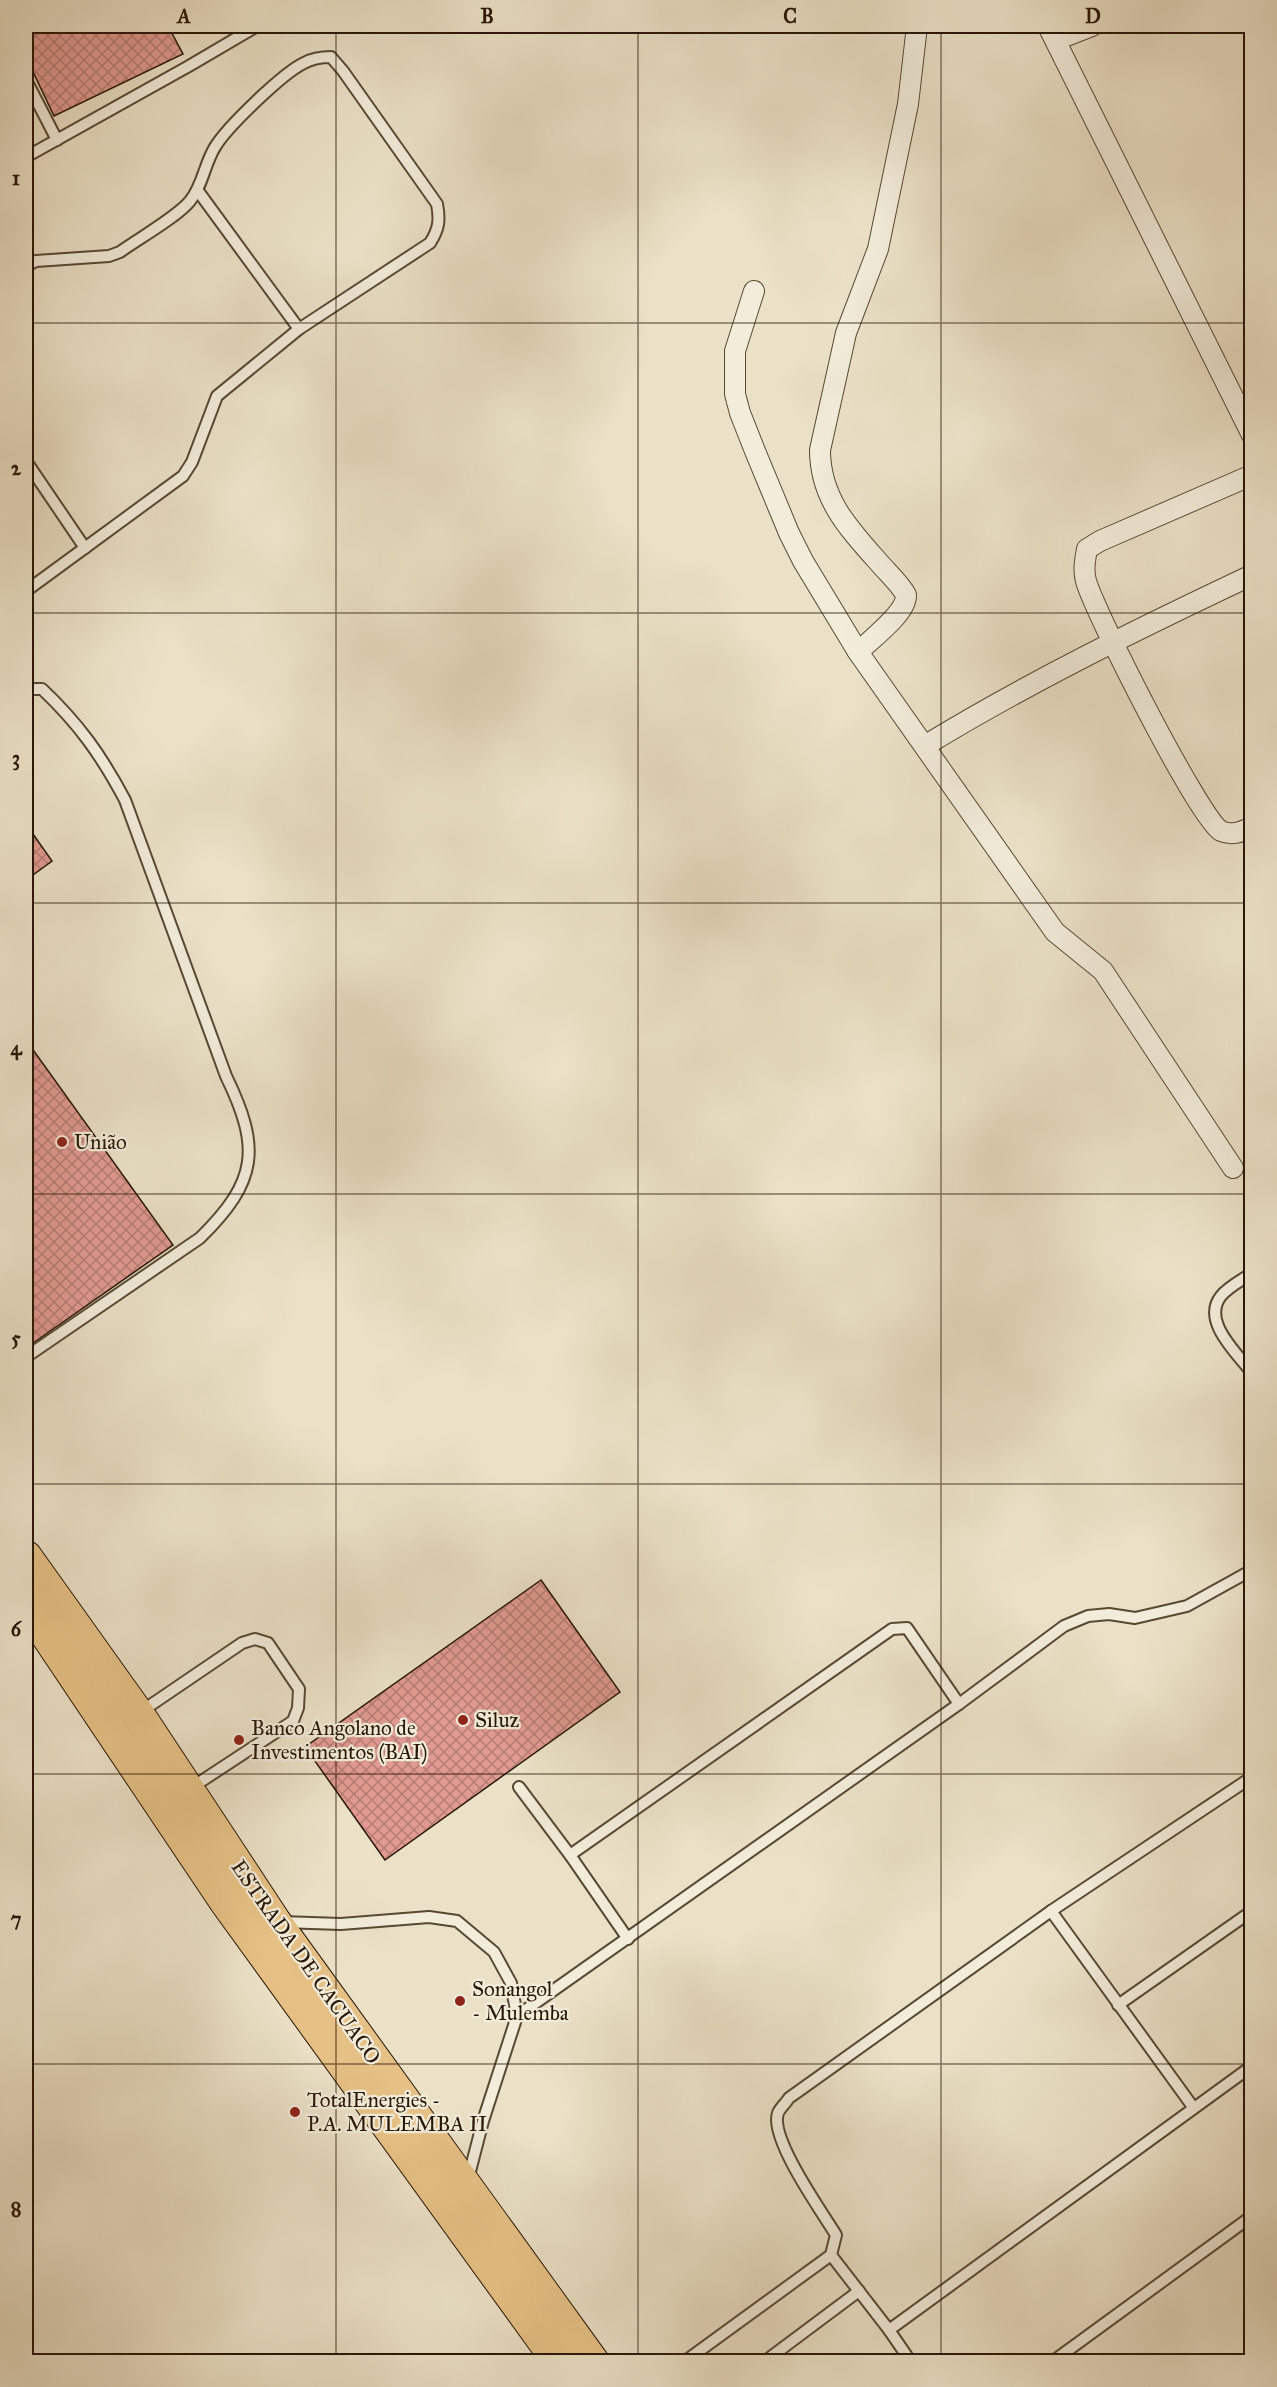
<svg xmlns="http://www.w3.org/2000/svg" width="1277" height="2387" viewBox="0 0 1277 2387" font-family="'IM FELL Great Primer',serif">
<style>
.building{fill:url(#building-cross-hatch);stroke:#271604;stroke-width:1.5}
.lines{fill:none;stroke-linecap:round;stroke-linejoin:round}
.lane-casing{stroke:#584935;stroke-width:14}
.street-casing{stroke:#584935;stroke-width:22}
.primary-casing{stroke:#271604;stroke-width:34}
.lane{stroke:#f2ecdb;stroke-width:10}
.street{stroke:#f2ecdb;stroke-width:20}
.primary{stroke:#e6c084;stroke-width:32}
.grid{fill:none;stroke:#271604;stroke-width:1.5;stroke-opacity:0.55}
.poi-dot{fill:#8f2418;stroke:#f2ecdb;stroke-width:2}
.labels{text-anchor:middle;stroke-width:4.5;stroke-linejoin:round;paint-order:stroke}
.poi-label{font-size:21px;fill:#271604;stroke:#f2ecdb;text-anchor:start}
.street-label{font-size:21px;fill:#271604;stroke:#f2ecdb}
.neatline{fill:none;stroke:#271604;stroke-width:2}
.grid-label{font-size:20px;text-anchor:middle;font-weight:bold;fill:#271604}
</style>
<defs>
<pattern id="building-cross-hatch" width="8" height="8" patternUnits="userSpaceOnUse" patternTransform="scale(1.5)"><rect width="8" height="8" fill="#e19a91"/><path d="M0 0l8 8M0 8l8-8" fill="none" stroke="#b67d74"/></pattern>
</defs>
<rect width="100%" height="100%" fill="#ebe1c7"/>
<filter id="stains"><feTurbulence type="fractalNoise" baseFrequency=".00333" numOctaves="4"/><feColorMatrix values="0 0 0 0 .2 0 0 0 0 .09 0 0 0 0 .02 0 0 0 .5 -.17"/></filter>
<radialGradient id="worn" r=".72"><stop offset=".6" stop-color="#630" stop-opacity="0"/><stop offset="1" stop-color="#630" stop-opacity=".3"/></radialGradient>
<g class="building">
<polygon points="26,26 168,26 183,54 54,116 26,57"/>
<polygon points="26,824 52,861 26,880"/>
<polygon points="26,1040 173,1245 26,1348"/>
<polygon points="541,1580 620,1692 385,1860 305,1747"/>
</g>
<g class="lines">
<g class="lane-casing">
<g id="lane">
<polyline points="26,80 57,140"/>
<polyline points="26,157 189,66 257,26"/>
<polyline points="198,191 299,329"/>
<path d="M26,266L36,261L109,256L120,252C138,239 177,217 190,201C203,185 204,165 215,147C227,127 283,73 304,63C313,58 321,57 331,57L343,71L437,204C440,220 439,229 430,243L299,329L217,396L192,462L183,476L26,591"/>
<polyline points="26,461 85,548"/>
<path d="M26,689H42C79,724 101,755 125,800L226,1076C261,1148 258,1181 200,1238L26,1357"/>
<path d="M1252,1273C1242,1280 1228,1287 1221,1296C1201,1321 1237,1353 1252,1373"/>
<polyline points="139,1713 242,1643 255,1639 268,1643 299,1689 298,1708 293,1721 191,1788"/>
<path d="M1252,1777L1051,1911L789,2098C786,2103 780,2108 778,2113C769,2138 822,2212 836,2235L831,2255L889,2330L1252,2066"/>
<polyline points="519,1787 570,1855 628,1939"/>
<polyline points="570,1855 892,1629 907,1628 959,1704"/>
<polyline points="1051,1911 1193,2107"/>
<polyline points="281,1922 341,1924 429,1917 457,1921 494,1952 511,1983 517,2016 483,2121 468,2179"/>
<polyline points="1118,2005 1252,1911"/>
<polyline points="517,2016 959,1704 1064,1626 1088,1616 1109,1614 1135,1618 1187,1606 1252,1570"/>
<polyline points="889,2330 911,2362"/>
<polyline points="684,2362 831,2255"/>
<polyline points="764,2362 859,2291"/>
<polyline points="1052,2362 1252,2216"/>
</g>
</g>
<g class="street-casing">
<g id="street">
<polyline points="1048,26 1252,435"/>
<polyline points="1056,40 1092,26"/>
<polyline points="754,291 735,351 735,394 740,413 755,451 789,533 803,561 858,652 1055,932 1103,971 1233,1168"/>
<path d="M1252,475L1100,541L1087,549C1085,560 1083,570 1086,581C1095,613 1200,820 1221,831C1232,836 1241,832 1252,827"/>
<path d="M858,652C871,639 907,613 906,595C900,584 890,575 882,566C851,531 820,500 820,450L846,333L878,249L908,104L917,26"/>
<path d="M926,745C1031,681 1140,628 1252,575"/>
</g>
</g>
<g class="primary-casing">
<g id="primary">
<polyline points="26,1557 138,1714 275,1922 593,2362"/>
<polyline points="26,1604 226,1902 559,2362"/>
</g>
</g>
<use href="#lane" class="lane"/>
<use href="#street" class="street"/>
<use href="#primary" class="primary"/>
</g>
<path class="grid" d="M336,26V2362M638,26V2362M941,26V2362M26,323H1252M26,613H1252M26,903H1252M26,1194H1252M26,1484H1252M26,1774H1252M26,2064H1252"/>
<g class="poi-dot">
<circle cx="62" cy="1142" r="6"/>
<circle cx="463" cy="1720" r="6"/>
<circle cx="239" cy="1740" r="6"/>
<circle cx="460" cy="2001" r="6"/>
<circle cx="295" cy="2112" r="6"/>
</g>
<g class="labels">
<g class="poi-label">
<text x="74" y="1149">União</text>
<text x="475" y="1727">Siluz</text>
<text x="251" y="1735">Banco Angolano de<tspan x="251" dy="24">Investimentos (BAI)</tspan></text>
<text x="472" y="1996">Sonangol<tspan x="472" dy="24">- Mulemba</tspan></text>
<text x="307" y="2107">TotalEnergies -<tspan x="307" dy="24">P.A. MULEMBA II</tspan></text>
</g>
<g class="street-label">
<text transform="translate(306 1962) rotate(55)" y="7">ESTRADA DE CACUACO</text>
</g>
</g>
<rect width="1277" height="2387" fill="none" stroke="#ebe1c7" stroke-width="66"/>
<rect x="33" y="33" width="1211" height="2321" class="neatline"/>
<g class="grid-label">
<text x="184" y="23">A</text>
<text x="487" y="23">B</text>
<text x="790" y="23">C</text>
<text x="1093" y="23">D</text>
<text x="16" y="185">1</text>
<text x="16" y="475">2</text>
<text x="16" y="765">3</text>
<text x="16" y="1055">4</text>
<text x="16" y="1345">5</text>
<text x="16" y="1636">6</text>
<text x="16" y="1926">7</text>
<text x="16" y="2216">8</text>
</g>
<rect width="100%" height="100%" filter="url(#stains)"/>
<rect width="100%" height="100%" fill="url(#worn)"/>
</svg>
